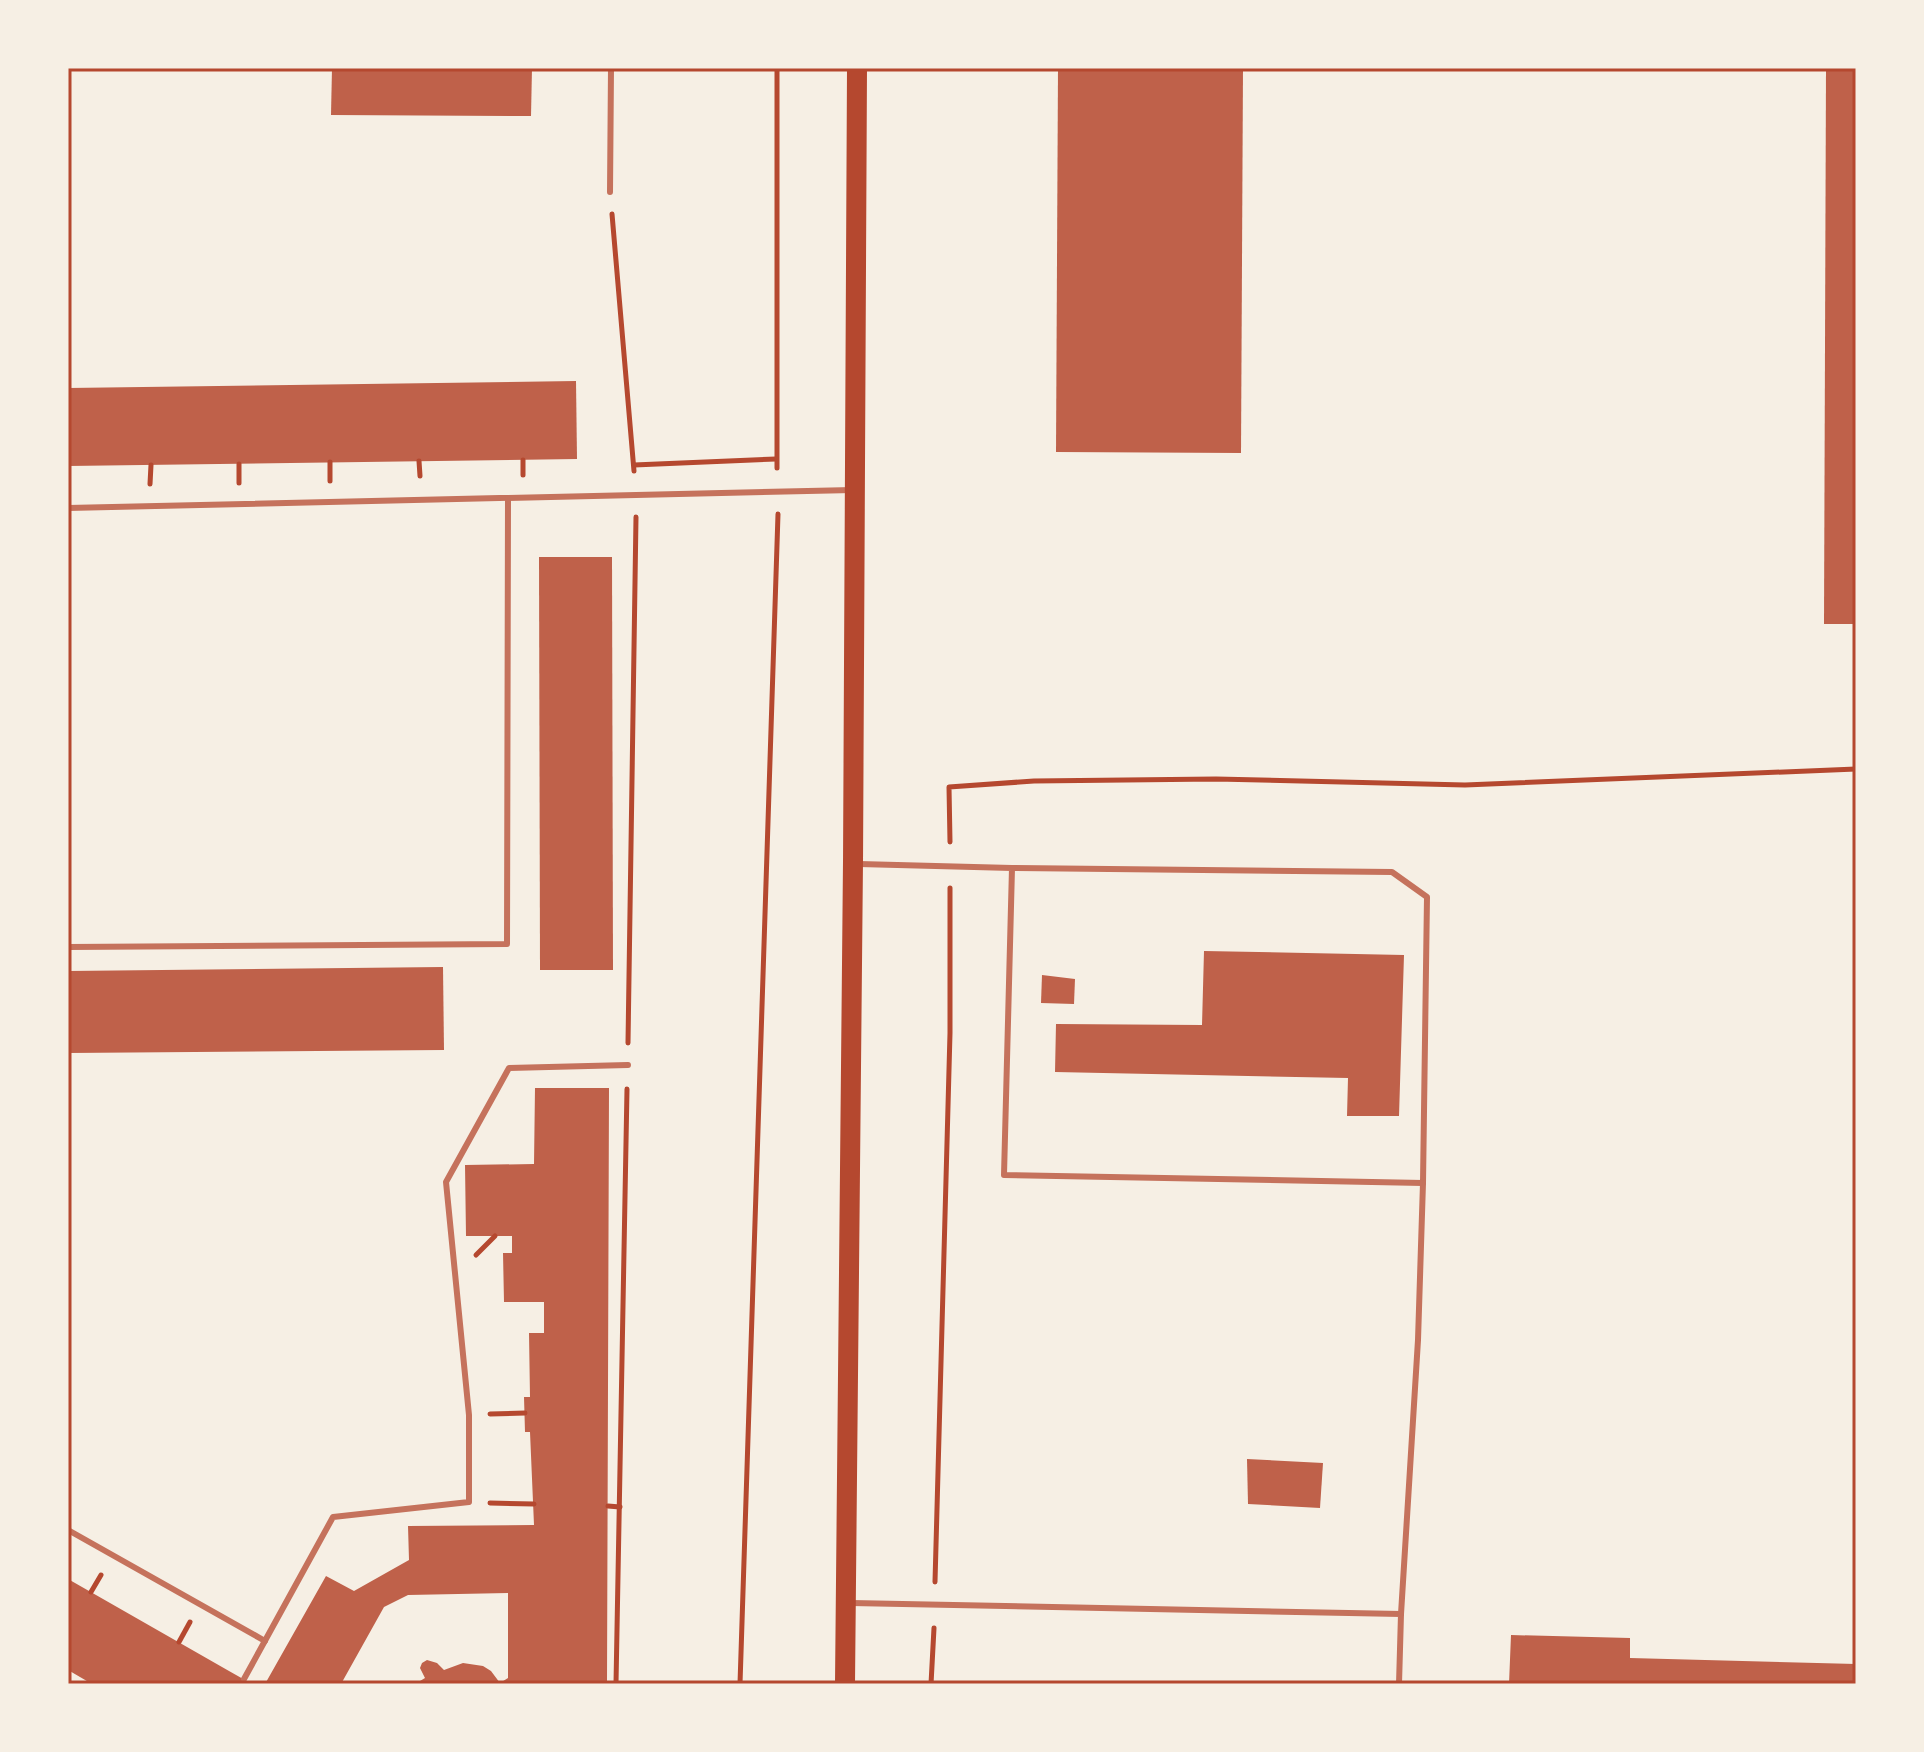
<svg xmlns="http://www.w3.org/2000/svg" width="1924" height="1752" viewBox="0 0 1924 1752" font-family="'Work Sans',sans-serif">
<style>
.building{fill:#bf614a}
.lines{fill:none;stroke-linecap:round;stroke-linejoin:round}
.path{stroke:#b5482f;stroke-width:5}
.service{stroke:#c5725c;stroke-width:6}
.primary{stroke:#b5482f;stroke-width:20}
.neatline{fill:none;stroke:#b5482f;stroke-width:3}
</style>
<rect width="100%" height="100%" fill="#f6efe4"/>
<g class="building">
<polygon points="332,68 532,68 531,116 331,115"/>
<polygon points="1058,68 1243,68 1241,453 1056,452"/>
<polygon points="1826,68 1856,68 1856,624 1824,624"/>
<polygon points="576,381 577,459 68,466 68,388"/>
<polygon points="539,557 612,557 613,970 540,970"/>
<polygon points="1204,951 1404,955 1399,1116 1347,1116 1348,1078 1055,1072 1056,1024 1202,1025"/>
<polygon points="443,967 444,1050 68,1053 68,971"/>
<polygon points="1042,975 1075,979 1074,1004 1041,1003"/>
<polygon points="535,1088 609,1088 607,1684 415,1684 425,1678 420,1668 422,1663 427,1660 437,1663 444,1670 463,1663 483,1666 491,1671 500,1683 508,1678 508,1593 408,1595 384,1607 341,1684 265,1684 326,1576 354,1591 409,1560 408,1526 534,1525 530,1432 525,1432 524,1397 530,1397 529,1333 544,1333 544,1302 504,1302 503,1253 512,1253 512,1236 466,1236 465,1165 534,1164"/>
<polygon points="1247,1459 1323,1463 1320,1508 1248,1504"/>
<polygon points="68,1579 229,1671 252,1684 92,1684 68,1670"/>
<polygon points="1511,1635 1630,1638 1630,1658 1856,1664 1856,1684 1509,1684"/>
</g>
<g class="lines">
<g class="path">
<polyline points="612,214 634,471"/>
<polyline points="523,460 523,475"/>
<polyline points="419,461 420,476"/>
<polyline points="634,465 776,459"/>
<polyline points="777,468 777,68"/>
<polyline points="330,481 330,462"/>
<polyline points="239,483 239,464"/>
<polyline points="150,484 151,465"/>
<polyline points="950,842 949,787 1034,781 1216,779 1465,785 1856,769"/>
<polyline points="628,1043 636,517"/>
<polyline points="476,1255 495,1236"/>
<polyline points="490,1414 525,1413"/>
<polyline points="490,1503 534,1504"/>
<polyline points="608,1506 620,1507"/>
<polyline points="935,1582 950,1033 950,888"/>
<polyline points="91,1592 101,1575"/>
<polyline points="179,1642 190,1622"/>
<polyline points="616,1684 627,1089"/>
<polyline points="740,1684 778,514"/>
<polyline points="931,1684 934,1628"/>
</g>
<g class="service">
<polyline points="610,192 611,68"/>
<polyline points="68,508 853,490"/>
<polyline points="859,864 1012,868 1392,872 1427,897 1423,1183 1004,1175 1012,868"/>
<polyline points="68,947 507,944 508,498"/>
<polyline points="68,1530 265,1641"/>
<polyline points="851,1603 1401,1614 1399,1684"/>
<polyline points="1401,1614 1418,1340 1423,1183"/>
<polyline points="244,1679 333,1517 469,1502 469,1415 446,1182 509,1068 628,1065"/>
</g>
<path class="primary" d="M845,1684C850,1145 857,607 857,68"/>
</g>
<rect width="1924" height="1752" fill="none" stroke="#f6efe4" stroke-width="140"/>
<rect x="70" y="70" width="1784" height="1612" class="neatline"/>
</svg>
